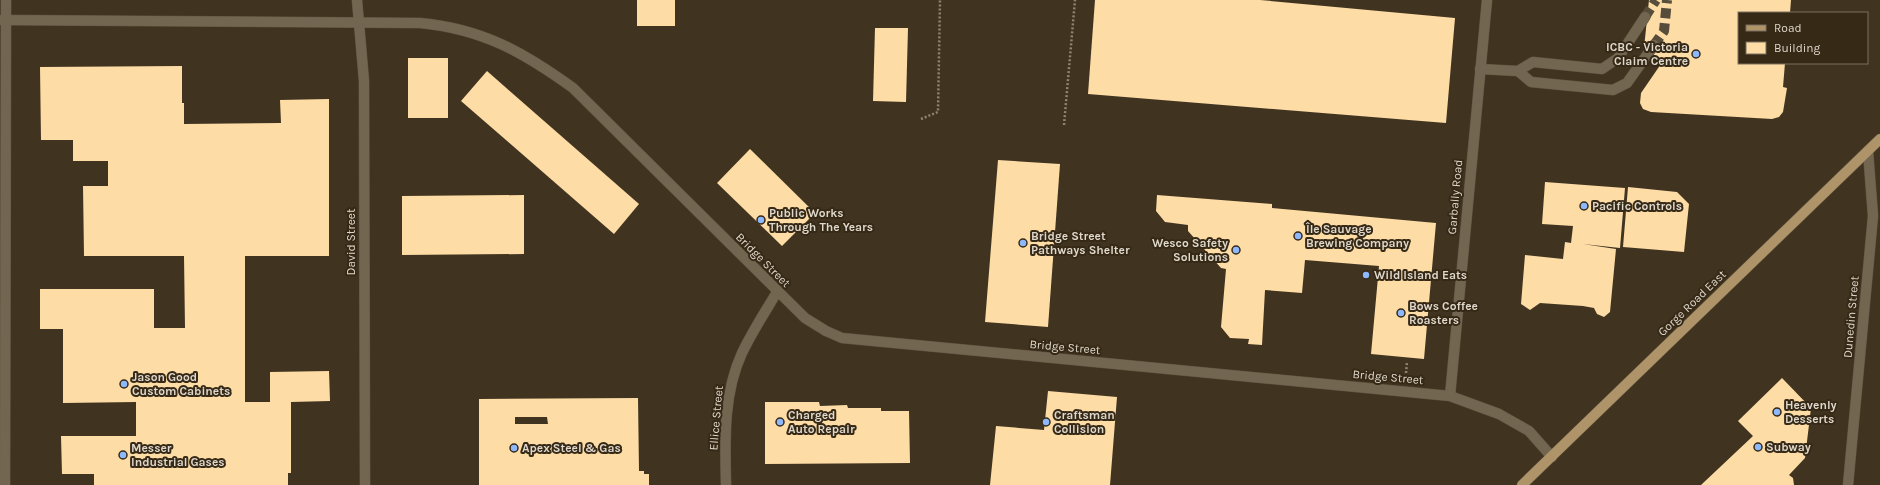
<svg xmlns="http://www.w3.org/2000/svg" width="1880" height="485" viewBox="0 0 1880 485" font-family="Karla,sans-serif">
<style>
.building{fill:#fedca6;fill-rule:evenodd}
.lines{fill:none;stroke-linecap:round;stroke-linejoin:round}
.minor-tunnel{stroke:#584d3a;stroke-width:10;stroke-dasharray:10 5;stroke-linecap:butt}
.minor-casing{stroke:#5d523f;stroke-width:11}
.major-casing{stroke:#5d523f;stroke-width:11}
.path{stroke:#8e8474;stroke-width:2.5;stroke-dasharray:2 2;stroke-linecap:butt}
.minor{stroke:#736651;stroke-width:10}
.major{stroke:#af9469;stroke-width:10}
.poi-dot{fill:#8db9fc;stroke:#362916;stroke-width:1.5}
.labels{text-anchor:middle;stroke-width:4;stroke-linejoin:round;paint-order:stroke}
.poi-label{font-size:12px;font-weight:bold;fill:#dfd8cc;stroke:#362916;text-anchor:start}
.street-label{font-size:12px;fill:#dfd8cc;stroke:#362916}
</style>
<rect width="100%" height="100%" fill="#403420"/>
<g class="building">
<rect x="637" y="0" width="38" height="26"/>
<polygon points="1095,0 1260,0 1455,18 1446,123 1088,94"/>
<polygon points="1649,0 1791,0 1790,13 1739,13 1739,63 1785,63 1783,87 1787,88 1783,112 1779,117 1772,119 1651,112 1643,109 1640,103 1641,93 1663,61 1644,48"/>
<polygon points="875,28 908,28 906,102 873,101"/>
<rect x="408" y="58" width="40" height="60"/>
<polygon points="182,66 182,103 184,103 184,124 281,123 280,100 329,99 329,256 245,256 245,402 270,402 270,372 329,371 330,401 291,402 291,473 288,473 288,485 94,485 94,474 62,474 61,436 136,436 136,402 63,403 63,329 40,329 40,289 154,289 154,328 185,328 184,256 84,256 83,186 108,186 108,161 73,161 73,140 41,140 40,67"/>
<polygon points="487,71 639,204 614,234 461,101"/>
<polygon points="750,149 815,213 782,246 717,183"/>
<polygon points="998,160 1060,164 1048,327 985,322"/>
<polygon points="1545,182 1625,188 1620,248 1583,244 1616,249 1610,312 1604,317 1597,314 1594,308 1583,306 1540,303 1530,310 1521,304 1525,255 1563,259 1565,242 1571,243 1573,226 1542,224"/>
<polygon points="1628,187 1677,192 1689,204 1684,252 1623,247"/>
<polygon points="524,195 524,254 402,255 402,196"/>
<polygon points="1157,195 1272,204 1272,208 1436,223 1424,359 1371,354 1379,266 1305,260 1302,293 1265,290 1262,345 1248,344 1249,339 1230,338 1221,327 1226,269 1221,268 1188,231 1188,225 1165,222 1156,211"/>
<polygon points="1782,378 1811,408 1805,458 1789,475 1793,478 1794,485 1701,485 1753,436 1738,421"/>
<polygon points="1048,391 1117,397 1110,485 990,485 996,426 1044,430"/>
<path d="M638,398L639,471H644V474H649V485H479V399ZM515,417H547L548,424H515Z"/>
<polygon points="765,402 819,402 820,406 847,405 848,408 881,408 881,411 909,411 910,463 765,464"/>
</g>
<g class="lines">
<g class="minor-tunnel">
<polyline points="1645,17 1656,0"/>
<polyline points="1654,45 1664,31 1667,0"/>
</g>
<g class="minor-casing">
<g id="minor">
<polyline points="357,0 364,81 365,485"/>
<path d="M0,20L420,23C483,29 523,52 573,88L805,318L826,331L842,338L1450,396L1499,414L1529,431L1552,457"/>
<polyline points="1480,69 1518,71 1533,62 1602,69 1618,58 1645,17"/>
<polyline points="1518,71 1531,82 1613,90 1627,83 1654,45"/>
<polyline points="1450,396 1487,0"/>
<polyline points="5,485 6,0"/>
<path d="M726,485C725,441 723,394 742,353C752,332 765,312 777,292"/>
<polyline points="1848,485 1873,216 1868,151"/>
</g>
</g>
<g class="major-casing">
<polyline id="major" points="1522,485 1880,139"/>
</g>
<g class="path">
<polyline points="921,119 938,112 940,0"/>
<polyline points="1064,125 1075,0"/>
<polyline points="1406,373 1407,362"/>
</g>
<use href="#minor" class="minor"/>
<use href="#major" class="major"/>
</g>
<g class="poi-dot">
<circle cx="1696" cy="54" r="4"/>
<circle cx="1584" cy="206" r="4"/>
<circle cx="761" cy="220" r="4"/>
<circle cx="1298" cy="236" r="4"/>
<circle cx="1023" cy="243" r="4"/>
<circle cx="1236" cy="250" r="4"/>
<circle cx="1366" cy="275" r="4"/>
<circle cx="1401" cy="313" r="4"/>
<circle cx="124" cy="384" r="4"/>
<circle cx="1777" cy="412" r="4"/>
<circle cx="780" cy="422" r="4"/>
<circle cx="1046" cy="422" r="4"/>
<circle cx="1758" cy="447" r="4"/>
<circle cx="514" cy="448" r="4"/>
<circle cx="123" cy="455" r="4"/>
</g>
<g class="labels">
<g class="poi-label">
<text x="1688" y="51" text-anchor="end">ICBC - Victoria<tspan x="1688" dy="14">Claim Centre</tspan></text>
<text x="1592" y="210">Pacific Controls</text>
<text x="769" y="217">Public Works<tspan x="769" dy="14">Through The Years</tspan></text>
<text x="1306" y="233">Île Sauvage<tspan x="1306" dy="14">Brewing Company</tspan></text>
<text x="1031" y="240">Bridge Street<tspan x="1031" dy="14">Pathways Shelter</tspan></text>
<text x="1228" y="247" text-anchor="end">Wesco Safety<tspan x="1228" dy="14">Solutions</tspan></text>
<text x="1374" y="279">Wild Island Eats</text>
<text x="1409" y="310">Bows Coffee<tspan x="1409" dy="14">Roasters</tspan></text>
<text x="132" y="381">Jason Good<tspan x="132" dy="14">Custom Cabinets</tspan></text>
<text x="1785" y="409">Heavenly<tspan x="1785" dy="14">Desserts</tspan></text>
<text x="788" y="419">Charged<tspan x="788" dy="14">Auto Repair</tspan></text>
<text x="1054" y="419">Craftsman<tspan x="1054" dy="14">Collision</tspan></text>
<text x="1766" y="451">Subway</text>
<text x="131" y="452">Messer<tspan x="131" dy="14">Industrial Gases</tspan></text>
<text x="522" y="452">Apex Steel &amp; Gas</text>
</g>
<g class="street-label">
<text transform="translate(1455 197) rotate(-85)" y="4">Garbally Road</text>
<text transform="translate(351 242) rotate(-90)" y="4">David Street</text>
<text transform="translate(763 260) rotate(45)" y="4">Bridge Street</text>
<text transform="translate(1692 303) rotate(-44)" y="4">Gorge Road East</text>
<text transform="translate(1851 317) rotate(-85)" y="4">Dunedin Street</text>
<text transform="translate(1065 347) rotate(5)" y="4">Bridge Street</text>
<text transform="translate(1388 377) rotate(5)" y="4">Bridge Street</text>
<text transform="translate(716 418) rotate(-85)" y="4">Ellice Street</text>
</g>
</g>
<rect x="1738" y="12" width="130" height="52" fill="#362916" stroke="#7a6f5f"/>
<rect x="1746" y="25" width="20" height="6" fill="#af9469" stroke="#7a6f5f"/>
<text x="1774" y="32" font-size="12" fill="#dfd8cc">Road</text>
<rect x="1746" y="42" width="20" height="12" fill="#fedca6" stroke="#7a6f5f"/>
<text x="1774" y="52" font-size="12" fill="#dfd8cc">Building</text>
</svg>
